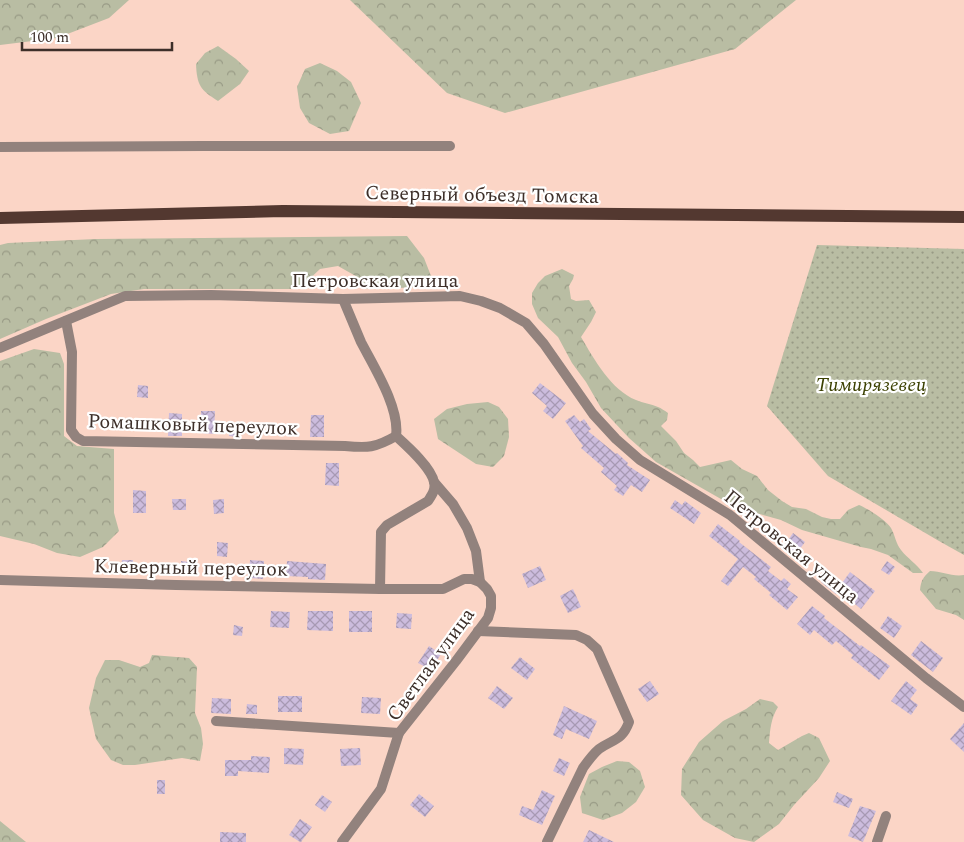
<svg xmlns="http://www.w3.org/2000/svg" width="964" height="842" viewBox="0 0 964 842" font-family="Spectral,serif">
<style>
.forest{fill:url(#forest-crowns)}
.garden{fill:url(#garden-dots)}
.building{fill:url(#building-cross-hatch)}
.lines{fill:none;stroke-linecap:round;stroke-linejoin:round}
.minor{stroke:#92827d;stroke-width:10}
.primary{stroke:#533830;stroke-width:12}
.labels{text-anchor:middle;stroke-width:4.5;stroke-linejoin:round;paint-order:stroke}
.street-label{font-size:20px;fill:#3d2f29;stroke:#fff}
.park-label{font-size:20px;font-style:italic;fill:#3c4102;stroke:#fff}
</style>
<defs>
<pattern id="forest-crowns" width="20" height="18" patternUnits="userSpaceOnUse" patternTransform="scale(1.25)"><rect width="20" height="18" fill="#b9bda3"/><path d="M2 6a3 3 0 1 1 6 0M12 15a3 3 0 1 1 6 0" fill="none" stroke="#989a85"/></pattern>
<pattern id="garden-dots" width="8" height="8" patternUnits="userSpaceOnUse" patternTransform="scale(1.25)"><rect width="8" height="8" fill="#b9bda3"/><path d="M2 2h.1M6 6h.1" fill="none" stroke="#989a85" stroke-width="1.8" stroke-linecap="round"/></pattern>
<pattern id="building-cross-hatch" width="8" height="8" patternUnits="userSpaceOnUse" patternTransform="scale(1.25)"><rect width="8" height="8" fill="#ccbcdd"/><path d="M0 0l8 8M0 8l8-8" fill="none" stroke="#a799b3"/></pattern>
</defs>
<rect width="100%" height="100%" fill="#fbd5c6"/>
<g class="forest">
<polygon points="0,0 129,0 109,18 57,38 0,45"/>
<polygon points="350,0 796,0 735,49 505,113 447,93"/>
<path d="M218,46L236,59L249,71L240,84L218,101C200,90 197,85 196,64L205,53Z"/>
<polygon points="320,63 337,71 351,82 361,103 349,131 330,134 309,123 300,108 297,87 305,69"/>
<polygon points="407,236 424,258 433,281 428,287 366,289 361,279 338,266 320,269 302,286 295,289 144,289 111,294 46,319 0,339 0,245 8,243 96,239"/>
<path d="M562,269L574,275L573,279L569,286L571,299L576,301L589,300L596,312L591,322L581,337C594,359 611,390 636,400C643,403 651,404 658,407C661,408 665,411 668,413L667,420L661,426L676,441L684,453L693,460L700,467L731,460L742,469L757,476L768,490L782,501L792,507L806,509L822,517L831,519H840L848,510L859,505C867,508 887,521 891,528C895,535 896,544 901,550C908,559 916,563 923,573H913L888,555L871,549L861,547L802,530L781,520L735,507L656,462L629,438L601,408L586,382L572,363L558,337L538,318L532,304V293L538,283L545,276Z"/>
<polygon points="34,349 60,353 64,364 64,436 77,446 114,449 114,513 119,531 103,547 80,557 57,553 34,544 0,536 0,361"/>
<polygon points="488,402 499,407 508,419 509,437 504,456 493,467 476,464 438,439 434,419 447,409 467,404"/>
<path d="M930,571C942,571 952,577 964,575V620L956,615L936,609L920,590C921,581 923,577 930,571Z"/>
<polygon points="152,655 189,658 197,667 195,713 201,728 203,744 200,761 182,758 135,765 123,765 111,760 96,739 89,708 96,678 105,660 119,660 140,667 149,663"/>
<path d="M760,699L773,702L778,707C771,718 770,730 769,743L778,750L802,736L809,733L819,738L830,761L819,778L794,805L779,824L754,842L735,838L703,820L681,795L682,769L699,742L723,721L746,709Z"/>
<polygon points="617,761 629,762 640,771 645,787 636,802 622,813 603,820 582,813 580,797 589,774 602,767"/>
<polygon points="0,821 26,842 0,842"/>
</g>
<polygon class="garden" points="817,245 964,249 964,555 939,541 828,476 767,406"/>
<g class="building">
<polygon points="540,383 566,403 553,419 543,411 547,406 532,393"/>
<polygon points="138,385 148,386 148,398 137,397"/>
<polygon points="201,411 215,411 214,434 201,433"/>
<polygon points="169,413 182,414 182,436 168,436"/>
<polygon points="311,415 324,415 324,437 310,437"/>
<polygon points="574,415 580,422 584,419 591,429 588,431 616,454 617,453 628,463 627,465 650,480 642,492 631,485 623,496 614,490 617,486 601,472 604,468 581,448 583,446 565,421"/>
<polygon points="230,424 238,425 237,437 229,436"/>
<polygon points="326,463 339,463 339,486 325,485"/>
<polygon points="133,490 146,491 146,513 133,513"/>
<polygon points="172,499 186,499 186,510 173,510"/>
<polygon points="224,499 224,513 214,514 213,500"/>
<polygon points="675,500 682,505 685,501 701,513 694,524 670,508"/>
<polygon points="718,524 740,541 739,542 771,567 768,571 781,581 784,578 791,584 787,589 798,597 787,610 769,595 771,593 754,579 756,577 743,567 728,586 721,581 738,559 709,536"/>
<polygon points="793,533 805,542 796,554 784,546"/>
<polygon points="217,542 228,543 227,557 217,556"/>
<polygon points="122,560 133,560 133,570 121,570"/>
<polygon points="250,560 264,561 263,579 249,578"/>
<polygon points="181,561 190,562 189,573 181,572"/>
<polygon points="287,561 326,564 325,580 308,579 308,577 286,576"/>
<polygon points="887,561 895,567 889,575 881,570"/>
<polygon points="540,566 546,580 528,588 522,574"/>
<polygon points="850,572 875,591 861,609 839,591 836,594 821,582 826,576 834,582 836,579 842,583"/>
<polygon points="573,589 581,607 568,613 560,596"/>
<polygon points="812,606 825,616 824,618 860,646 861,645 890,666 879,680 851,658 853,655 836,641 832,645 814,630 810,635 797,624"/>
<polygon points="271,611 290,612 289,628 270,627"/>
<polygon points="308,611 333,611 333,631 307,630"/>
<rect x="349" y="611" width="23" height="21"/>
<polygon points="397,613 412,614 411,629 396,628"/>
<polygon points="888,616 902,626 894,638 880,628"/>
<polygon points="234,625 243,627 242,636 233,635"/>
<polygon points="921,641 943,658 933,672 911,655"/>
<polygon points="429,646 441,654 431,670 418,663"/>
<polygon points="520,657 535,669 527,680 511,668"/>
<polygon points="650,681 659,694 647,702 638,689"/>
<polygon points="906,681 917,690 910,699 918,705 911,715 891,701"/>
<polygon points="497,686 513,698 504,709 488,698"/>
<rect x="278" y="696" width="24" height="16"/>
<polygon points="362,697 381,698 380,714 361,713"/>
<polygon points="212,698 231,699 231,714 211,713"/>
<polygon points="247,704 257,705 257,714 246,714"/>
<polygon points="564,706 597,721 589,739 566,729 562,739 553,735"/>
<polygon points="964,723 964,752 950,739"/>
<polygon points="284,748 304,749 303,765 284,764"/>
<polygon points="360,748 361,765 341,766 340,749"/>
<polygon points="251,756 270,757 269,773 238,771 238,776 225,776 225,760 251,760"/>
<polygon points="559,758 570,763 564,776 553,771"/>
<rect x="157" y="780" width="8" height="14"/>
<polygon points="542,790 555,796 542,825 519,815 522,806 533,810"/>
<polygon points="837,792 853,799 849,808 833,802"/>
<polygon points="419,794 434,806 425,817 410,805"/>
<polygon points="322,795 332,802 325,812 315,805"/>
<polygon points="860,806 876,811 863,842 848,836"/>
<polygon points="300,819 312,827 301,842 300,842 289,835"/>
<polygon points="589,830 614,842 583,842"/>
<polygon points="220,832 246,833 246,842 220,842"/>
</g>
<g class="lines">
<g class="minor">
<polyline points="0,147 203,146 450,146"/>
<path d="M66,321L72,352L71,430L76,437L83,441L345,446C368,448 375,448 396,436"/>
<polyline points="0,348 125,296 211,295 343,299 460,296 481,301 500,308 526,323 544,344 593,414 616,439 640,460 730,515 926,678 964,707"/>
<polyline points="434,482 453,504 467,528 476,551 480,582"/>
<polyline points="0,580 176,585 380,589"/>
<path d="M478,631L576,635L587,640L597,649L629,722C622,741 613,739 599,749C592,755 588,761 583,768L547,842"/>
<polyline points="216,721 399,733"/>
<path d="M342,842L381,789L399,733L456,661L488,618L491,608V596L487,589L480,582L472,579H464L443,589H380L381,532L387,525L428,501C432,495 436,489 434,482C431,467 407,446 396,436C400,408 374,367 361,342C355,328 349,313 343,299"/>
<polyline points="877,842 886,816"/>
</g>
<polyline class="primary" points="0,218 283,211 964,217"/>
</g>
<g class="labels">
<g class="street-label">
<text transform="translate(482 194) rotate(1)" y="7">Северный объезд Томска</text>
<text x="375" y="287">Петровская улица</text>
<text transform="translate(193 424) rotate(2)" y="7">Ромашковый переулок</text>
<text transform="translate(792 546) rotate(39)" y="7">Петровская улица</text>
<text transform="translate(191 567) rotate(1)" y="7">Клеверный переулок</text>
<text transform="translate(430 664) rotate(-54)" y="7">Светлая улица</text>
</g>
<g class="park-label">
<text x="871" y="391">Тимирязевец</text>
</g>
</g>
<path d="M22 42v8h150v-8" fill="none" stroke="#3d2f29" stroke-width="2.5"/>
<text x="30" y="42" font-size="15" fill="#3d2f29" stroke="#ffffff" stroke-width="4" paint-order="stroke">100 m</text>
</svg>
